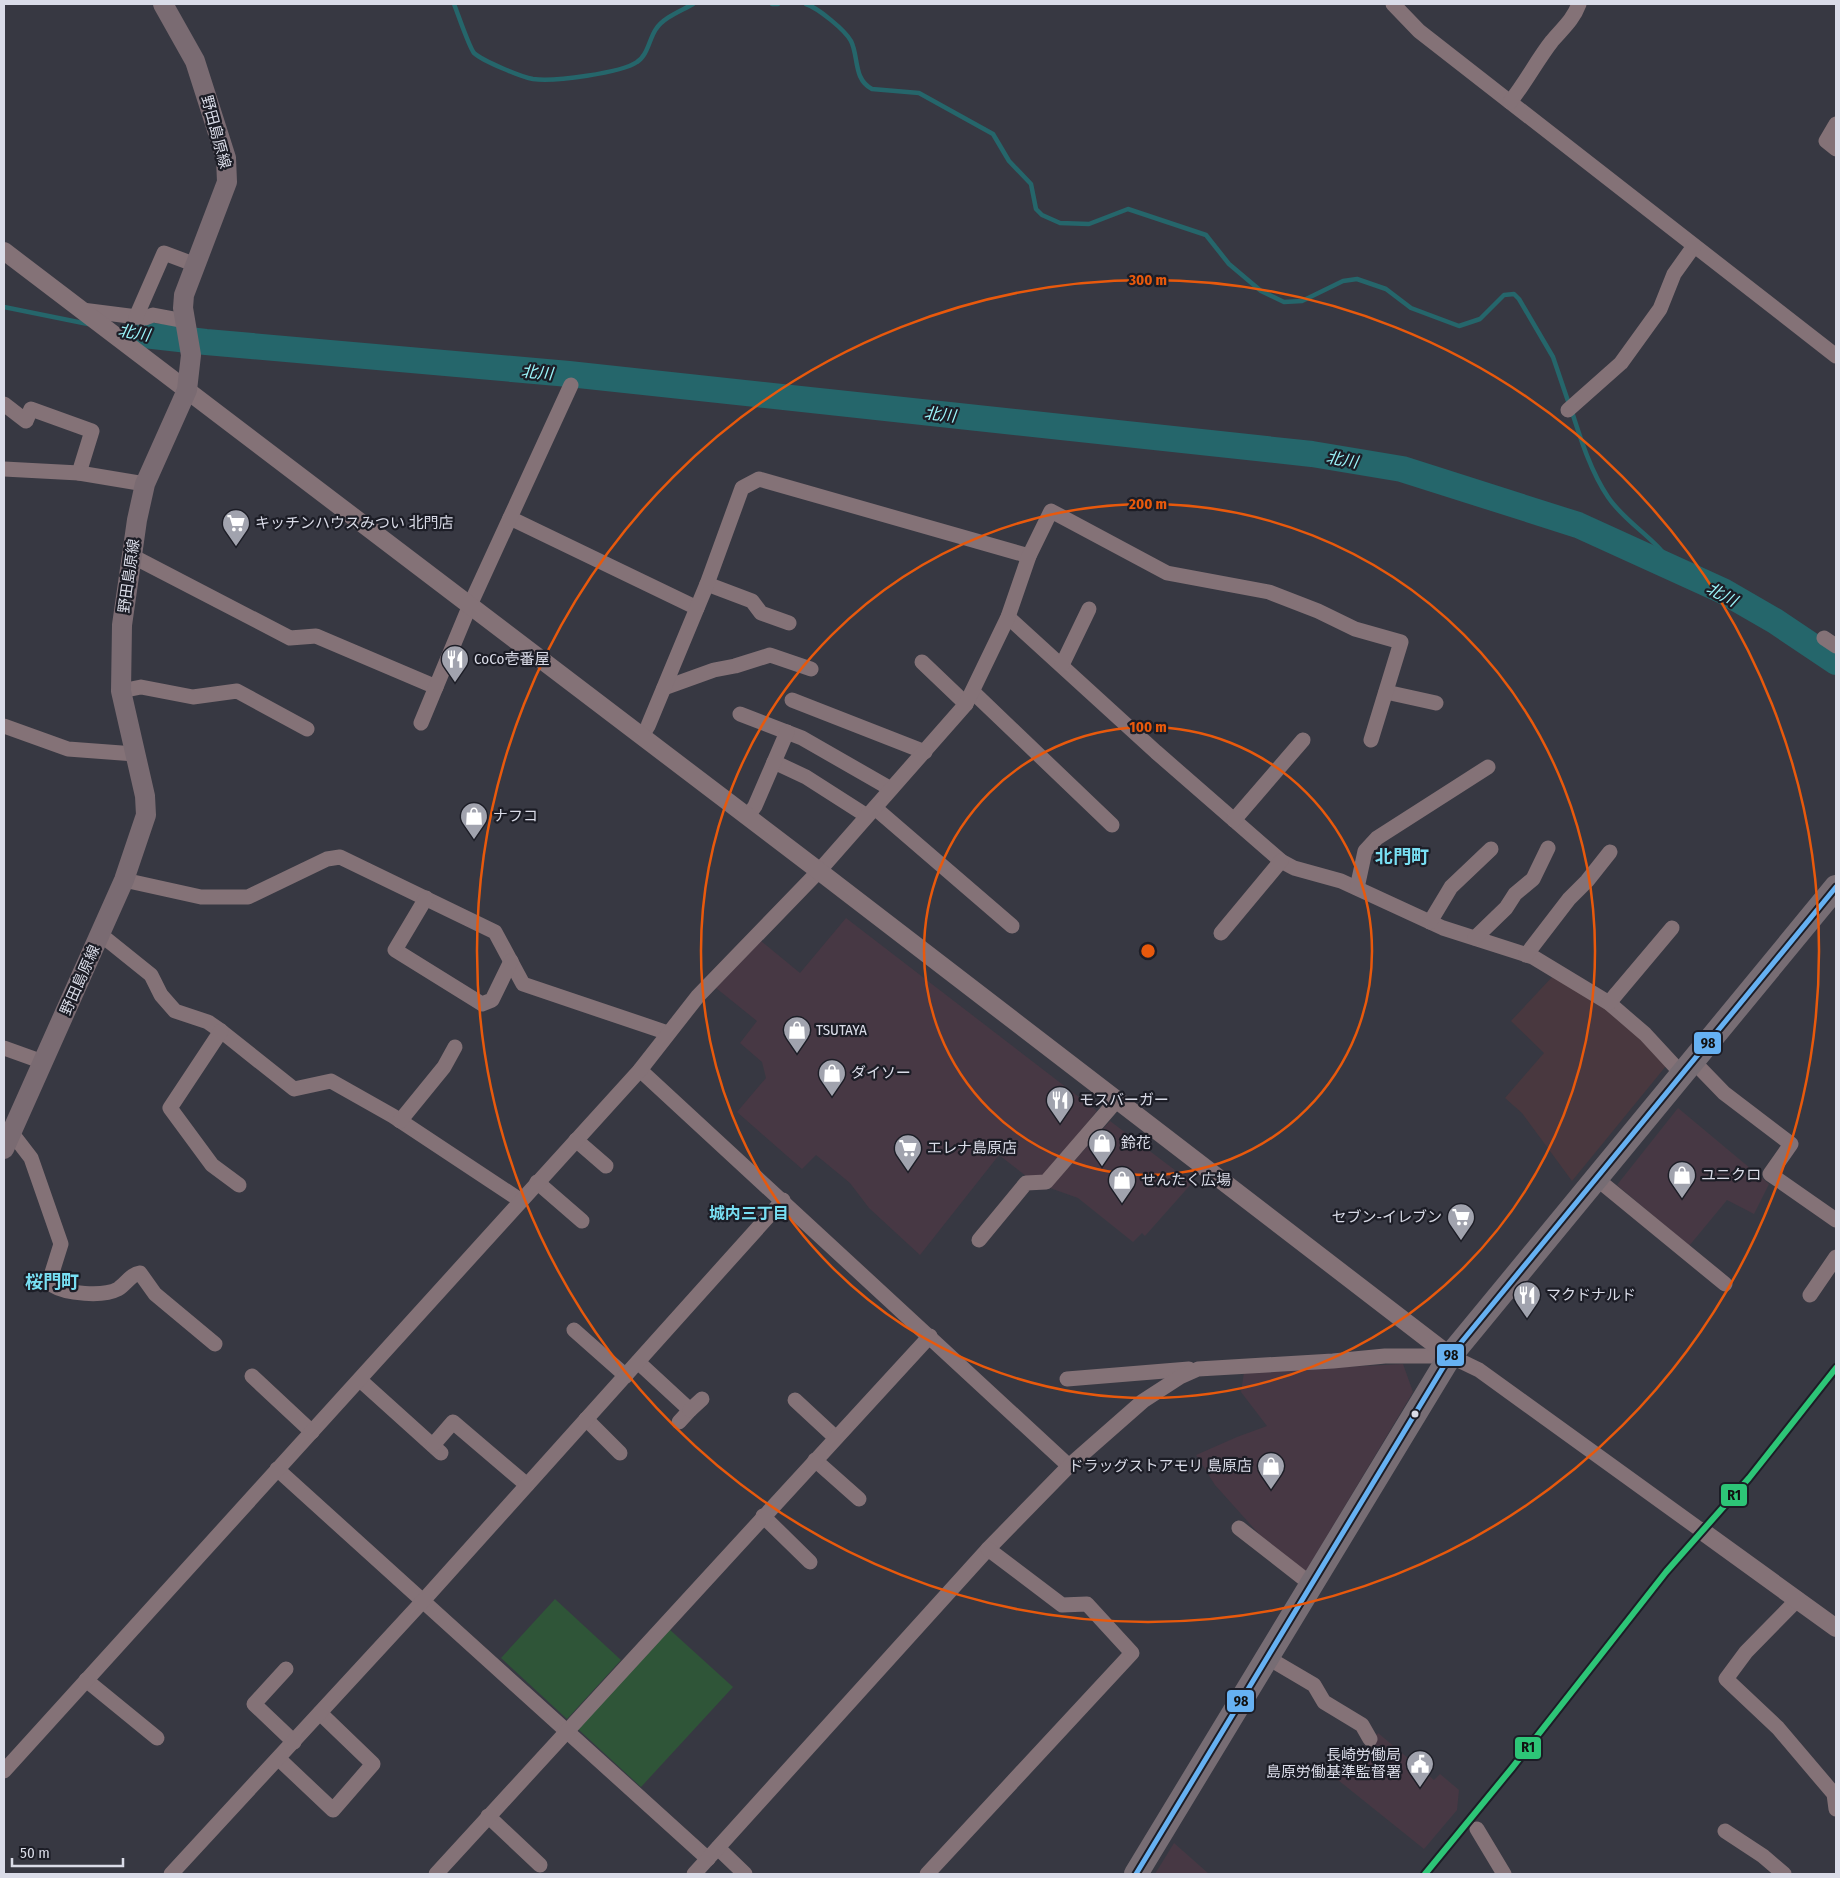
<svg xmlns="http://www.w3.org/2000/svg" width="1840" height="1878" viewBox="0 0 1840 1878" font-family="'Fira Sans Condensed','Noto Sans JP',sans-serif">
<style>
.commercial{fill:#473844}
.industrial{fill:#49383f}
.green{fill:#2f5538}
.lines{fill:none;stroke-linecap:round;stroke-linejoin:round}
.stream{stroke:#25666b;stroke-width:4.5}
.river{stroke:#25666b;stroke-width:26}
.minor{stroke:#847277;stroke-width:15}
.tertiary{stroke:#847277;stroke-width:18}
.secondary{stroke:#7a6b72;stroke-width:20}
.trunk{stroke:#776d74;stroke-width:24}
.bus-1-casing{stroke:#1c1d26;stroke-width:9}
.bus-1{stroke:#66b1f2;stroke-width:5}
.rail-1-casing{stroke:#1c1d26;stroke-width:10}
.rail-1{stroke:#2dc577;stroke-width:6}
.ring{fill:none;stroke:#e8590c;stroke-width:2.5}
.bus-dot{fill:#dadce8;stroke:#1c1d26;stroke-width:2}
.labels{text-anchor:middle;stroke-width:4.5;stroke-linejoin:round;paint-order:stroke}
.street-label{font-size:15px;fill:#dadce8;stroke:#1c1d26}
.poi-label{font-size:15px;fill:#dadce8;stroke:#1c1d26;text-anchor:start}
.water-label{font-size:16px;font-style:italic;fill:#9bf6fb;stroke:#1c1d26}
.neighbourhood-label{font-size:16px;font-weight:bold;fill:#78dff3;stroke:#1c1d26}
.quarter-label{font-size:18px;font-weight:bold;fill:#78dff3;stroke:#1c1d26}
.centre{fill:#e8590c;stroke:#1c1d26;stroke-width:2.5}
.ring-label{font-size:15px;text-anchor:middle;font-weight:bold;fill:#e8590c;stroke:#1c1d26;stroke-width:4.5;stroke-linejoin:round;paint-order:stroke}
.line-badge{stroke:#1c1d26;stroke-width:2}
.pale-badge-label{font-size:14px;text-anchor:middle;font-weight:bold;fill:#111}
</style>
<rect width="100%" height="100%" fill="#373842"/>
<g class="commercial">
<polygon points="846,918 1097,1111 1043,1176 1026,1176 999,1155 920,1255 869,1208 850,1183 816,1155 802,1169 737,1112 766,1078 762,1062 740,1043 757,1021 716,988 761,941 800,973"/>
<polygon points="1678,1108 1769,1184 1754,1214 1727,1200 1689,1246 1617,1185"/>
<polygon points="1110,1121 1192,1183 1145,1236 1142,1233 1133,1242 1078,1198 1050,1188"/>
<polygon points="1403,1364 1413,1392 1306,1571 1267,1543 1215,1485 1196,1455 1237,1437 1267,1426 1241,1392 1244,1372"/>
<polygon points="1378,1733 1434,1780 1440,1774 1459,1790 1457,1810 1424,1849 1338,1780"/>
<polygon points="1174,1843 1209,1874 1155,1874"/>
</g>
<polygon class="industrial" points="1553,976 1608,1006 1666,1066 1572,1181 1522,1113 1505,1098 1544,1053 1511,1021"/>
<g class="green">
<polygon points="555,1599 621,1660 567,1719 501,1658"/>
<polygon points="669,1629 733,1687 641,1787 578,1729"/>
</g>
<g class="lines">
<g class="stream">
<path d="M454,4C458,14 469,47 474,53C483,61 521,77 533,79C554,82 621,73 637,62C648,55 649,39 656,29C664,17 681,11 693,4"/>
<polyline points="772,4 778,4"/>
<path d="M806,4C818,8 845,30 851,41C859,57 853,79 872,89L919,93L993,134L1009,161L1031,184L1036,209L1042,215L1060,223L1089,224L1128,209L1206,235L1229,264L1261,291L1284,302L1302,301L1343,281L1357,279L1386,289L1411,308L1459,326L1480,319L1504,295L1514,294L1519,299L1553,357L1569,404"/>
<polyline points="4,307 88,324"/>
<polyline points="118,330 144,335"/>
<path d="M1572,412C1581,440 1591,472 1608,497C1626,524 1658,539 1673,567"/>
</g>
<polyline class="river" points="144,335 206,342 569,374 1312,454 1402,469 1578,525 1723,591 1775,621 1836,662"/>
<g class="minor">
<polyline points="1393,4 1419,31 1836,356"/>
<path d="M1510,102C1526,82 1537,60 1552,41C1563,28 1573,20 1579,4"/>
<polyline points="1836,124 1826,141 1836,149"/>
<polyline points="82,310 145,318 153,315 185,321"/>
<polyline points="136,317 164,253 196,265"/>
<polyline points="4,404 26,421 31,409 92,431 79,473"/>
<polyline points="1568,410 1621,363 1660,309 1674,274 1694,246"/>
<polyline points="4,469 79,473 145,484"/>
<polyline points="510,518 697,608"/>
<polyline points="132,556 290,638 316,636 436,687"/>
<polyline points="707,584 752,601 761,613 789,623"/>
<polyline points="1008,617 1156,752 1281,861 1294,868 1341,881 1443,928 1533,957 1609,1003 1645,1034 1682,1074"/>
<polyline points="1824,638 1836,646"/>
<polyline points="922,662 966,704"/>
<polyline points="1062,665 1089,609"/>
<polyline points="664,688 714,670 735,666 770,655 811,669"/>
<polyline points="121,691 141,687 193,697 237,691 307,729"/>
<polyline points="1386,692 1436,703"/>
<polyline points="974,693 1112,825"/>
<polyline points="792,700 925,752"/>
<polyline points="740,714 802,738 891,789"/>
<polyline points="421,723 470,605 571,385"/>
<polyline points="4,726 68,749 135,754"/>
<polyline points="642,736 648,726 707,584 742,488 759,479 1029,556"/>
<polyline points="774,762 806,777 867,816"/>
<polyline points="875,808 1012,926"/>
<polyline points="748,816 755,806 787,732"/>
<polyline points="1234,820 1303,740"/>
<polyline points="124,880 201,897 248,897 327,859 340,857 495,932 523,984 668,1033"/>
<polyline points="1357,888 1365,851 1377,838 1488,767"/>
<polyline points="426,898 395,950 482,1004 492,1000 511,961"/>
<polyline points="1430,922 1451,887 1491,849"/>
<polygon points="1672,928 1609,1003 1617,993"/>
<polyline points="1221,933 1281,861"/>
<polyline points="100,934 151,975 161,995 175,1011 208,1022 221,1031 294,1089 331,1081 393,1116 520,1200"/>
<polyline points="1475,938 1506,908 1515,894 1533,879 1548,848"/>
<polyline points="1526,955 1569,899 1587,881 1610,852"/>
<polyline points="221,1031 170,1108 212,1165 239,1185"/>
<polyline points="4,1048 43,1062"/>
<polyline points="1693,1061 1724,1093 1791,1144 1770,1174 1836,1220"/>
<polyline points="640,1070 1069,1466"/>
<polyline points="400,1121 444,1067 455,1047"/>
<path d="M11,1132L31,1158L61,1244L50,1279L52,1285C66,1294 103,1297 118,1289C126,1284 131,1274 140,1273L155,1294L215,1344"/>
<polyline points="576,1140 606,1166"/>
<polyline points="1597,1179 1725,1284"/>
<polyline points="537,1182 582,1221"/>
<polyline points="979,1240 1026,1183 1046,1182 1117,1100"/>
<polyline points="1810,1295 1836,1257"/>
<polyline points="574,1330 626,1376"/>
<polyline points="638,1362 690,1410 679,1422"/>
<polyline points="252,1376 312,1432"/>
<polyline points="1067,1379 1189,1369"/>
<polyline points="360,1380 441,1453"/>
<polyline points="795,1400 836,1438"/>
<polyline points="690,1410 702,1399"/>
<polyline points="586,1419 620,1453"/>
<polyline points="433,1445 453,1422 527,1485"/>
<polyline points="815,1460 859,1499"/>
<polyline points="277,1469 708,1859"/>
<polyline points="763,1516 810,1562"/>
<polyline points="1239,1528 1312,1585"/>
<polyline points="1798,1599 1746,1652 1726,1679 1778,1728 1834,1794 1836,1809"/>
<polyline points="1268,1658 1314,1685 1324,1702 1362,1725 1370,1739"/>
<polyline points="286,1669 254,1704 294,1742"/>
<polyline points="86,1680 157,1738"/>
<polyline points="279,1759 333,1810 373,1764 320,1713"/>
<polyline points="4,1771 640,1070 698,996 819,871 966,704 1008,617 1029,556 1051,511 1167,573 1269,592 1318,611 1355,629 1401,642 1371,740"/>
<polyline points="488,1816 540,1865"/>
<polyline points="1477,1829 1504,1874"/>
<polyline points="1725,1831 1763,1856 1784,1874"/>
<polyline points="718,1848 745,1874"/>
<polyline points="171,1874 422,1602 783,1200"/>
<polyline points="436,1874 930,1336"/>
<polyline points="694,1874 988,1549 1069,1466 1143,1401 1180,1377 1198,1369 1333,1361 1385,1356 1450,1356 1479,1370 1702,1531"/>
<polyline points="927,1874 1132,1653 1087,1604 1062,1605 988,1549"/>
</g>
<g class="tertiary">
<polyline points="4,251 819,871 1450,1356"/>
<polyline points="1702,1531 1836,1628"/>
</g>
<polyline class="secondary" points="4,1149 124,880 146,815 145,796 121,691 122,625 137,520 145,484 187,390 191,355 183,308 184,295 227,182 226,158 195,61 163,4"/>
<polyline class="trunk" points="1136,1874 1450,1356 1836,887"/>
<g class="bus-1-casing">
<polyline id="bus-1" points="1136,1874 1450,1356 1836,887"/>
</g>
<use href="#bus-1" class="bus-1"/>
<g class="rail-1-casing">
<polyline id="rail-1" points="1425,1874 1512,1768 1666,1572 1749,1478 1836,1368"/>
</g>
<use href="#rail-1" class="rail-1"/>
</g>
<g class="ring">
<circle cx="1148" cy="951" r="224"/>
<circle cx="1148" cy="951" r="447"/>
<circle cx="1148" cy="951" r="671"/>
</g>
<defs>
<g id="supermarket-pin" transform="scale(1.4375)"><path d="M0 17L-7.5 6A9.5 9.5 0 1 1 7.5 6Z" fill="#a1a3ae" stroke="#1c1d26"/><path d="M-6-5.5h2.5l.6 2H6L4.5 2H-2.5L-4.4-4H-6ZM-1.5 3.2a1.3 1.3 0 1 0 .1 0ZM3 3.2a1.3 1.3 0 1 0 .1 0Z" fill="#fff"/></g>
<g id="restaurant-pin" transform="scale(1.4375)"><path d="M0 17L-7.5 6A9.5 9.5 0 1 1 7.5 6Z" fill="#a1a3ae" stroke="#1c1d26"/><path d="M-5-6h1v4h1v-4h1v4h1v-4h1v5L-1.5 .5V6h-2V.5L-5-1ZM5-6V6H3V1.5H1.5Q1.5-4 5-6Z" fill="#fff"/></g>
<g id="shop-pin" transform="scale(1.4375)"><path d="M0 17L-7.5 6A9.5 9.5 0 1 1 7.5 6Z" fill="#a1a3ae" stroke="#1c1d26"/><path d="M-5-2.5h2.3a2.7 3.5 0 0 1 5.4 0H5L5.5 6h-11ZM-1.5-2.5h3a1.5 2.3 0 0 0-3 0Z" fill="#fff"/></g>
<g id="civic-pin" transform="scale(1.4375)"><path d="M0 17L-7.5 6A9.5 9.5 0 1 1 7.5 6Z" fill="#a1a3ae" stroke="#1c1d26"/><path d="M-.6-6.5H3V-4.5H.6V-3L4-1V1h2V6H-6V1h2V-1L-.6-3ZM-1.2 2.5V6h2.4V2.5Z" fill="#fff"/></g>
</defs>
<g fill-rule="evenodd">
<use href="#supermarket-pin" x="236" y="523"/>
<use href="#restaurant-pin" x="455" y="659"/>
<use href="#shop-pin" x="474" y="816"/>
<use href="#shop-pin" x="797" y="1030"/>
<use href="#shop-pin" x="832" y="1073"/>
<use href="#restaurant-pin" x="1060" y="1100"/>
<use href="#shop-pin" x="1102" y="1143"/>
<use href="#supermarket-pin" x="908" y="1148"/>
<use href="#shop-pin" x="1682" y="1175"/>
<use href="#shop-pin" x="1122" y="1180"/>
<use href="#supermarket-pin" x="1461" y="1217"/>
<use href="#restaurant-pin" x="1527" y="1295"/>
<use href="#shop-pin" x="1271" y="1466"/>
<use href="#civic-pin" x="1420" y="1764"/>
</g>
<circle class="bus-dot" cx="1415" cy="1414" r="4.5"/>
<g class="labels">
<g class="street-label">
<text transform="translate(216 132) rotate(75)" y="5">野田島原線</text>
<text transform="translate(129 576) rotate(-82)" y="5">野田島原線</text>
<text transform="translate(80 980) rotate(-66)" y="5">野田島原線</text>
</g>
<g class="poi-label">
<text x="255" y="528">キッチンハウスみつい 北門店</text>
<text x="474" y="664">CoCo壱番屋</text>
<text x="493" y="821">ナフコ</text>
<text x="816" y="1035">TSUTAYA</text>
<text x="851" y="1078">ダイソー</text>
<text x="1079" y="1105">モスバーガー</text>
<text x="1121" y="1148">鈴花</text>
<text x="927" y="1153">エレナ島原店</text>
<text x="1701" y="1180">ユニクロ</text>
<text x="1141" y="1185">せんたく広場</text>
<text x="1442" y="1222" text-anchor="end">セブン-イレブン</text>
<text x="1546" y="1300">マクドナルド</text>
<text x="1252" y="1471" text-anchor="end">ドラッグストアモリ 島原店</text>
<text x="1401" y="1760" text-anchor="end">長崎労働局<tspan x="1401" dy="17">島原労働基準監督署</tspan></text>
</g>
<g class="water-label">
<text transform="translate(134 332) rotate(10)" y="6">北川</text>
<text transform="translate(537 372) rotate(5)" y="6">北川</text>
<text transform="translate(940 414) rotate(6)" y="6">北川</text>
<text transform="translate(1342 459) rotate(10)" y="6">北川</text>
<text transform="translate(1722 594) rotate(28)" y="6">北川</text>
</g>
<g class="neighbourhood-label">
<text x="749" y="1219">城内三丁目</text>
</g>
<g class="quarter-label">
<text x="1402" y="863">北門町</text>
<text x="52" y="1288">桜門町</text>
</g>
</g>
<circle cx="1148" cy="951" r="8" class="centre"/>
<g class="ring-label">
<text x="1148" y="285">300 m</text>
<text x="1148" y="509">200 m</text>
<text x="1148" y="732">100 m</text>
</g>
<g class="line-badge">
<rect x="1693" y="1031" width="29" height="24" rx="5" fill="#66b1f2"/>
<rect x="1436" y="1343" width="29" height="24" rx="5" fill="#66b1f2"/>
<rect x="1720" y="1483" width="28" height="24" rx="5" fill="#2dc577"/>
<rect x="1226" y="1689" width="29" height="24" rx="5" fill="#66b1f2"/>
<rect x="1514" y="1736" width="28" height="24" rx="5" fill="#2dc577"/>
</g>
<g class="pale-badge-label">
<text x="1708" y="1048">98</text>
<text x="1451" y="1360">98</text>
<text x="1734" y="1500">R1</text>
<text x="1241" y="1706">98</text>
<text x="1528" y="1752">R1</text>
</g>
<rect width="1840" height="1878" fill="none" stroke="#dadce8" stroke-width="10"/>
<path d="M12 1858v8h111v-8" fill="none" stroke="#dadce8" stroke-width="2.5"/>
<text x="20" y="1858" font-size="15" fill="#dadce8" stroke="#1c1d26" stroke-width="4" paint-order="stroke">50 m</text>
</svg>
